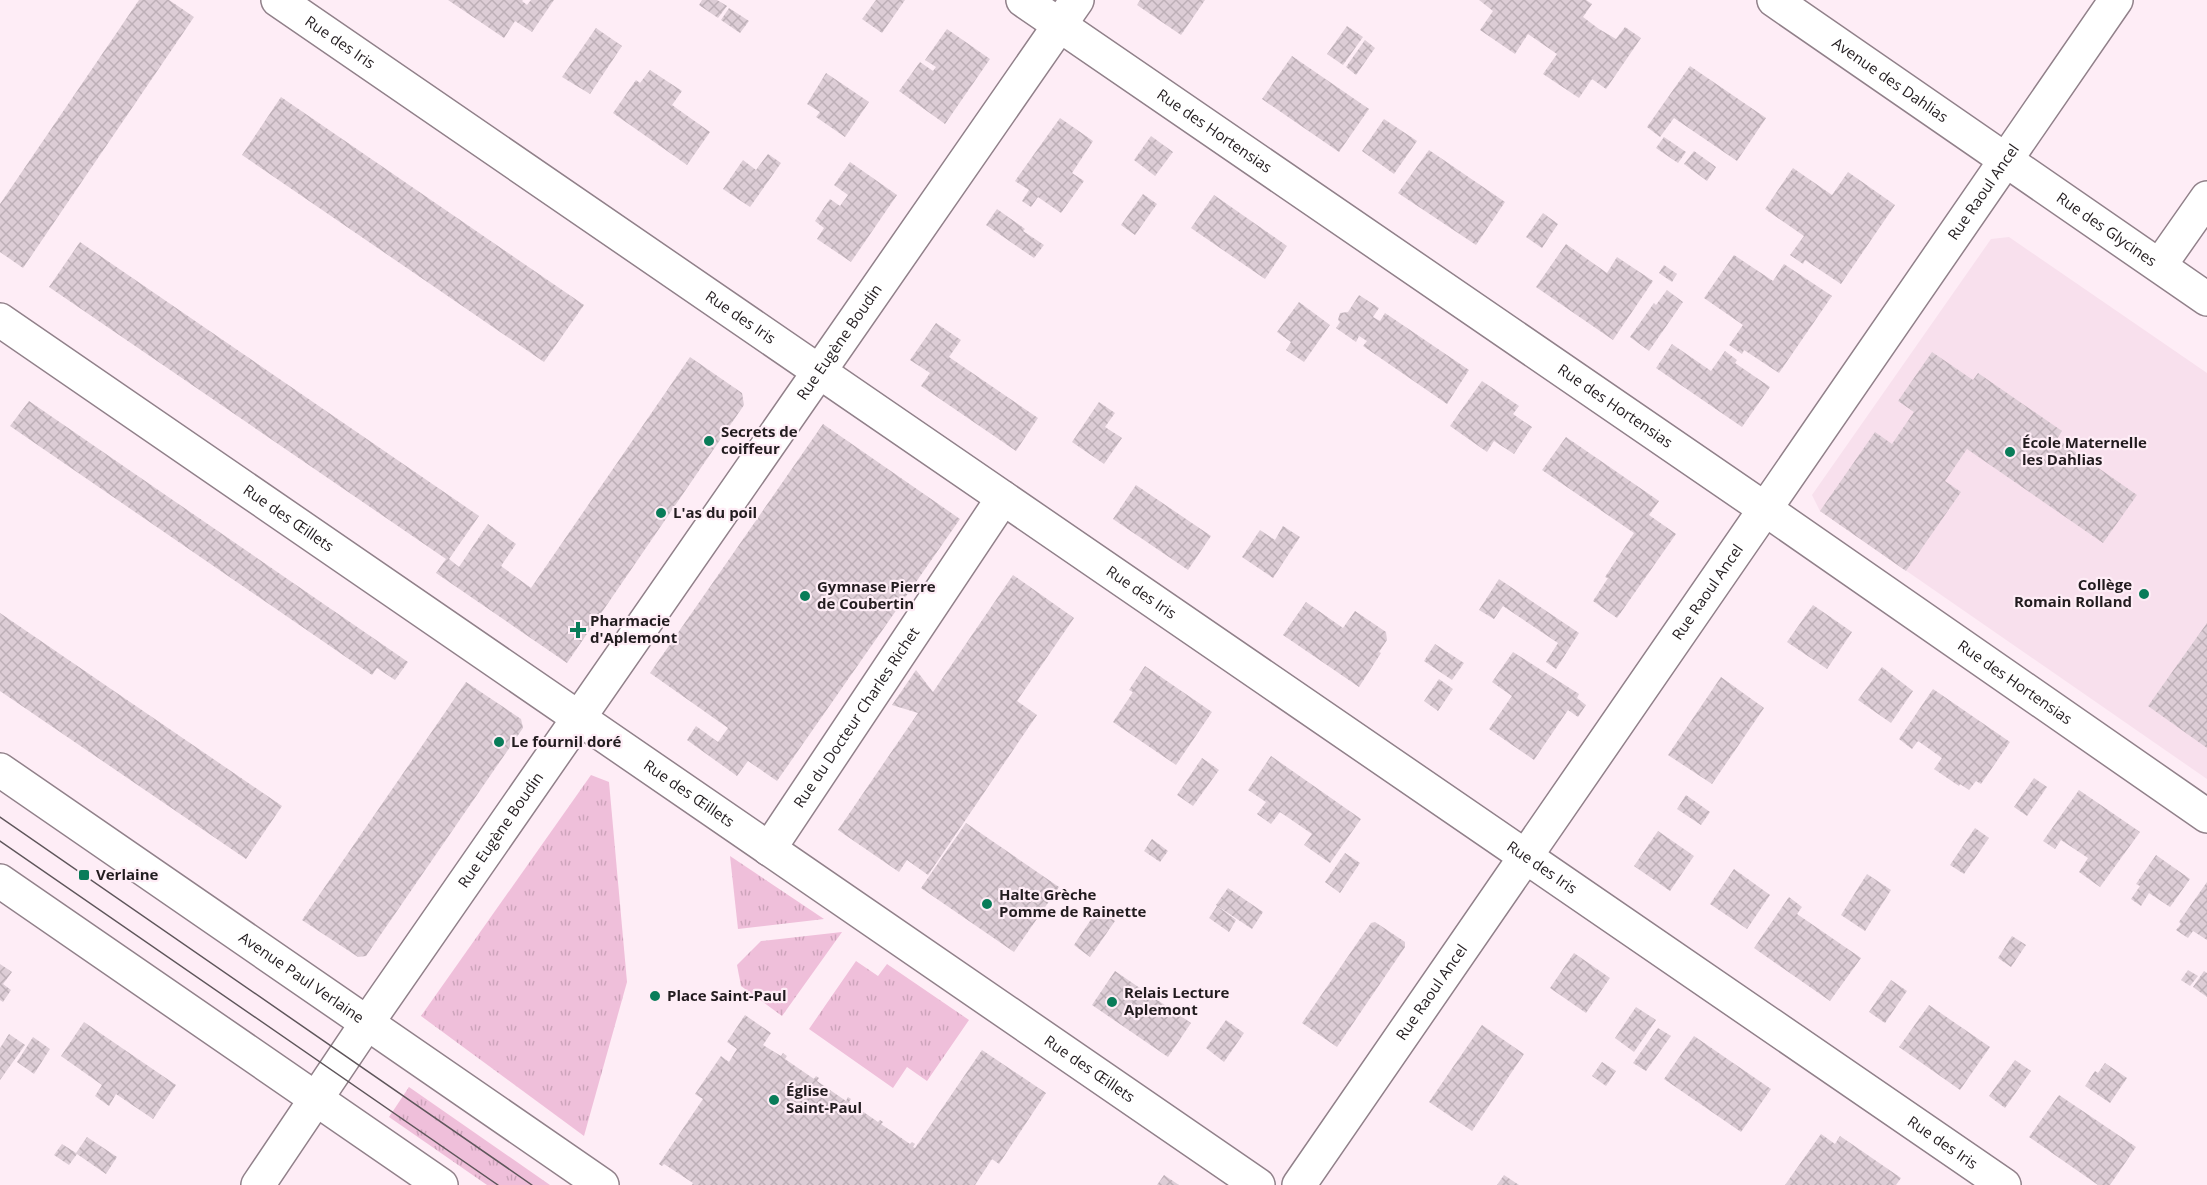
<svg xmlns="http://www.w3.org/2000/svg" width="2207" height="1185" viewBox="0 0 2207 1185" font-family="'Open Sans',sans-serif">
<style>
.built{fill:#f8e0ed}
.grass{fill:url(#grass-tufts)}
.building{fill:url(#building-cross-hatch)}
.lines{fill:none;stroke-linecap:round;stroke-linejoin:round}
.minor-casing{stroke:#91818a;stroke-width:36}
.minor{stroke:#fff;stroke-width:33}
.tram{stroke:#5f565b;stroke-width:1.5}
.poi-dot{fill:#097c59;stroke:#feedf6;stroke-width:2}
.labels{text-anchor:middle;stroke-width:4.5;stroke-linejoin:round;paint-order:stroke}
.street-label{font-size:15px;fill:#221c1f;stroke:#feedf6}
.poi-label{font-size:15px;font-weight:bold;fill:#221c1f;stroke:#feedf6;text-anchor:start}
</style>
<defs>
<pattern id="grass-tufts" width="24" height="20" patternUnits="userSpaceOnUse" patternTransform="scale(1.5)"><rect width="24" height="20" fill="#efbfda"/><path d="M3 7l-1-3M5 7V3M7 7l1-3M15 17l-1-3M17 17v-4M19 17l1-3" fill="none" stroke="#cda4bb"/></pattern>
<pattern id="building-cross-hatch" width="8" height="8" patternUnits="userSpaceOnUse" patternTransform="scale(1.5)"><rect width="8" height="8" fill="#ddcdd6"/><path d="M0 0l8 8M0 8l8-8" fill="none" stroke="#bdafb7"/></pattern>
</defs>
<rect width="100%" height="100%" fill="#feedf6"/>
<polygon class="built" points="2009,237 2207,373 2207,779 1820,511 1812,495 1991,239"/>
<g class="grass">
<polygon points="591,775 609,782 627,982 584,1136 421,1016"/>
<polygon points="730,856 824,919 738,929"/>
<polygon points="842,932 782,1016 741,986 737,965 761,941"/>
<polygon points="856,961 878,976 887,964 969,1020 927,1081 907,1067 893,1088 809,1029"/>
<polygon points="409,1087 550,1185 487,1185 389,1117"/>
</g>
<g class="building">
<polygon points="139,0 169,0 194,17 23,268 0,252 0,204"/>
<polygon points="448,0 523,0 522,1 527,5 531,0 554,0 532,32 515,21 504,38"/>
<polygon points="702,0 717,0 727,6 718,18 699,5"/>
<polygon points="876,0 905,0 882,33 862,19"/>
<polygon points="1140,0 1205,0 1181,35 1137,5"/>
<polygon points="1479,0 1586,0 1592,4 1583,17 1599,29 1616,39 1625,27 1641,38 1606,89 1592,79 1579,98 1543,74 1557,54 1528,34 1515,54 1480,30 1493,11"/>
<polygon points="729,8 749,21 740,33 721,20"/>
<polygon points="1347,26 1363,37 1343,65 1327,54"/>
<polygon points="596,28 622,46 590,94 562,77"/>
<polygon points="947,29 990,59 945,124 899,91 920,62 933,71 936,67 925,60"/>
<polygon points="1365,40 1375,48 1356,75 1346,67"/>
<polygon points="1292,56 1369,109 1339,152 1262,99"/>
<polygon points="1690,66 1766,118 1737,161 1674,118 1660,137 1647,127"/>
<polygon points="650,70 682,91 672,105 710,132 687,165 613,113 636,80 640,83"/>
<polygon points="826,73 869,102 845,137 816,117 820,112 807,104"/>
<polygon points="281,97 584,305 544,362 242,155"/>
<polygon points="1060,118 1093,141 1072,173 1084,181 1061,213 1038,197 1031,207 1022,201 1029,190 1015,181"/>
<polygon points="1384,119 1417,141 1394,174 1362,151"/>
<polygon points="1151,136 1173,152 1155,176 1134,160"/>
<polygon points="1664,137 1686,152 1678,163 1656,148"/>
<polygon points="1429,150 1505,202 1476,245 1398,193"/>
<polygon points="1694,151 1716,167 1707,181 1684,164"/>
<polygon points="768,154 781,163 750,207 723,189 743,160 756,170"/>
<polygon points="850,162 897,195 851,262 817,239 824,228 815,221 830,199 840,206 848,195 834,185"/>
<polygon points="1793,168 1832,195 1848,172 1895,205 1841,284 1805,260 1803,264 1790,255 1804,236 1765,209"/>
<polygon points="1143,194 1157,204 1135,235 1121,225"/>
<polygon points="1214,195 1287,246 1265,279 1191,228"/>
<polygon points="997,209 1025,229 1023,231 1044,245 1034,258 986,225"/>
<polygon points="1543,213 1558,224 1542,248 1526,237"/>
<polygon points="80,242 479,516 449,559 459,567 488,524 516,544 501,566 531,588 690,357 742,393 744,405 567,663 436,573 446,559 49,287"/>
<polygon points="1566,244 1607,273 1617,257 1653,281 1613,340 1536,287"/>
<polygon points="1734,255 1773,281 1784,264 1832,296 1779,373 1744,350 1742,354 1729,345 1743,325 1704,298"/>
<polygon points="1664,265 1677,274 1672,282 1659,273"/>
<polygon points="1667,290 1683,302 1649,351 1630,337 1654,303 1656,305"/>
<polygon points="1359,295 1379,308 1373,317 1380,321 1385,313 1469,370 1447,404 1363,346 1367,341 1359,336 1356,342 1336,328 1340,322 1338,320 1340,313 1348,312"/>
<polygon points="1299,302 1330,325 1304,362 1286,350 1291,342 1277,332"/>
<polygon points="936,323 961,340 949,357 1038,418 1016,451 921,386 930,373 910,360"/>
<polygon points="1672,344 1711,371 1725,351 1737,360 1735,363 1770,387 1742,427 1656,368"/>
<polygon points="1932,352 1973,380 1978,373 2062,431 2057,439 2137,495 2103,543 1967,449 1945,481 1961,492 1906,571 1820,511 1875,432 1892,444 1914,412 1898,401"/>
<polygon points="1482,381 1519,406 1513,414 1532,427 1514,454 1494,441 1487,452 1450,426"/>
<polygon points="29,401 408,662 395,680 377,668 372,675 10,426"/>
<polygon points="1099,402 1115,413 1105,427 1122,438 1104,464 1072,442"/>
<polygon points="823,424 960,519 777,781 748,761 737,776 687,740 696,726 718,742 728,728 650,673"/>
<polygon points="1566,437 1659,501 1649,515 1676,534 1617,618 1593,601 1608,578 1605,577 1634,533 1542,470"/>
<polygon points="1136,485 1211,536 1188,570 1113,519"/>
<polygon points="1283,526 1300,537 1273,578 1242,557 1260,530 1275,540"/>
<polygon points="1013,575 1074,618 1017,701 1037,715 928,875 907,860 899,872 838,830 918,713 892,705 916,670 933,692"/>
<polygon points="1499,579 1579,633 1556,669 1546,662 1558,643 1503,606 1494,619 1479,610"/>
<polygon points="1306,602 1343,628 1355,611 1386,632 1387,640 1379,652 1381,653 1359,687 1283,635"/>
<polygon points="1813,605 1852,632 1827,669 1787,642"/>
<polygon points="0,613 282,806 246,859 0,691"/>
<polygon points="2207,623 2207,748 2148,706"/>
<polygon points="1435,644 1464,663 1452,680 1424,661"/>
<polygon points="1513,652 1579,694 1577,698 1586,705 1578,717 1568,710 1534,760 1489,729 1512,696 1492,682"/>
<polygon points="1145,666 1212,712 1176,765 1113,722 1133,692 1129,690"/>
<polygon points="1882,667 1913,691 1891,723 1858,700"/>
<polygon points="1721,677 1764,708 1712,784 1668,755"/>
<polygon points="1439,679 1453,689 1438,711 1424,701"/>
<polygon points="466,682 521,719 523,728 366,956 358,957 302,920"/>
<polygon points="1933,689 2010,742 1981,784 1976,781 1969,790 1960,784 1959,786 1934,769 1942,758 1918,741 1912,749 1899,739"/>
<polygon points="1271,756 1361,819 1330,863 1304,845 1312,834 1280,812 1271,824 1257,814 1266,802 1248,790"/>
<polygon points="1202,758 1219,770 1193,806 1177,795"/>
<polygon points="2034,778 2047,787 2027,816 2014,807"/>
<polygon points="2079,790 2140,832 2100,887 2079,872 2088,858 2061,840 2055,849 2043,841"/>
<polygon points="1686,795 1710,812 1701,825 1677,809"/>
<polygon points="966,823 1059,887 1014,952 921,888"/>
<polygon points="1975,828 1989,838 1964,874 1950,865"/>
<polygon points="1658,831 1694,856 1670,891 1634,866"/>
<polygon points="1152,839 1168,851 1160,862 1144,851"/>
<polygon points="1345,853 1360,863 1340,893 1325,882"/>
<polygon points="2156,855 2190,879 2170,907 2149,893 2141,906 2131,899 2140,886 2136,884"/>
<polygon points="1734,869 1770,895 1747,929 1710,904"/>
<polygon points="1867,874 1891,890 1865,931 1841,915"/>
<polygon points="2207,882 2207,940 2193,931 2188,938 2176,930 2181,924 2179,922"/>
<polygon points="1228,888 1263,912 1252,929 1216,905"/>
<polygon points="1789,897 1802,907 1797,914 1861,958 1830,1001 1754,948"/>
<polygon points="1217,906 1236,920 1229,932 1209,918"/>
<polygon points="1098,909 1115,921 1090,957 1074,945"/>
<polygon points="1375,922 1405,942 1405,947 1337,1047 1302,1023 1371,923"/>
<polygon points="2012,936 2026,945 2011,967 1998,958"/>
<polygon points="1574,953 1610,978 1586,1013 1550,988"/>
<polygon points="0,964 12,972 3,984 11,990 3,1002 0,1000"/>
<polygon points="2188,970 2198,976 2190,986 2181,980"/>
<polygon points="1115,971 1191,1023 1168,1057 1092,1005"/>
<polygon points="2204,971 2207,973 2207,997 2193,987"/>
<polygon points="1891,980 1907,991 1885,1023 1869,1012"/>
<polygon points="1929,1005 1990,1047 1960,1090 1899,1047"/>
<polygon points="1636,1007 1656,1020 1634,1052 1615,1038"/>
<polygon points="745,1015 771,1033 763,1045 781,1056 783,1053 787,1056 785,1059 814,1079 816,1076 819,1078 817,1081 846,1101 848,1097 851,1099 849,1102 878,1122 880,1120 883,1122 881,1124 910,1144 912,1142 915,1144 913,1147 915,1148 982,1050 1046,1093 999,1164 992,1159 975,1185 692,1185 693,1183 664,1164 662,1166 659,1164 703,1099 695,1094 721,1056 729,1062 737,1049 727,1042"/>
<polygon points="1226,1020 1244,1033 1224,1062 1206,1048"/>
<polygon points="84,1022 176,1085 153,1119 116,1094 109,1106 95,1096 102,1085 61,1056"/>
<polygon points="1482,1025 1524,1054 1472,1131 1429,1102"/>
<polygon points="1658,1028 1671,1036 1646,1071 1633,1063"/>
<polygon points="9,1034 25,1045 0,1080 0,1048"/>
<polygon points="1694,1036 1771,1089 1741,1132 1664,1079"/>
<polygon points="33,1037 50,1049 34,1074 17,1062"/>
<polygon points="2015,1060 2031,1071 2005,1108 1989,1096"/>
<polygon points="1602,1062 1616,1071 1606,1086 1592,1076"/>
<polygon points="2105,1063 2127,1078 2110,1103 2085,1086 2095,1071 2098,1073"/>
<polygon points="2059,1095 2136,1147 2110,1185 2098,1185 2029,1137"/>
<polygon points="1821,1134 1835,1144 1840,1136 1901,1178 1896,1185 1785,1185"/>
<polygon points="87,1137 117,1157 106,1174 77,1154 69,1165 54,1155 62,1144 76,1153"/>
<polygon points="1164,1175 1179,1185 1157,1185"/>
<polygon points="1504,1175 1519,1185 1497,1185"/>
</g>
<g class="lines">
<g class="minor-casing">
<g id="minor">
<path id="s1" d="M278,0L2004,1185"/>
<path id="s2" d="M1023,0L1765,509L2207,816"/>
<path id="s3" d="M1774,0L2207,299"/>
<polyline points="2160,265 2207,198"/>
<path id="s4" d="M0,320L1258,1185"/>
<path id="s5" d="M0,770L602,1185"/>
<path id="s6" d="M769,849L1003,498"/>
<polyline points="0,881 441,1185"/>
<path id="s7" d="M258,1185L367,1023L1077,0"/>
<path id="s8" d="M1299,1185L2116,0"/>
</g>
</g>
<use href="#minor" class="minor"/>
<g class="tram">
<polyline points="0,817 532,1185"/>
<polyline points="0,841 498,1185"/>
</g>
</g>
<g class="poi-dot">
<circle cx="709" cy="441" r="6"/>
<circle cx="2010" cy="452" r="6"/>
<circle cx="661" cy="513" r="6"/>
<circle cx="2144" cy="594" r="6"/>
<circle cx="805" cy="596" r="6"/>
<path d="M575 621h6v6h6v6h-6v6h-6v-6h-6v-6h6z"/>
<circle cx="499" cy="742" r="6"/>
<rect x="78" y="869" width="12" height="12" rx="3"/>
<circle cx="987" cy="904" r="6"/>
<circle cx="655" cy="996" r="6"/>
<circle cx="1112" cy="1002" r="6"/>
<circle cx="774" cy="1100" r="6"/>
</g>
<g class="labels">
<g class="street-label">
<text dy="5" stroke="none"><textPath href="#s1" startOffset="75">Rue des Iris</textPath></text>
<text dy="5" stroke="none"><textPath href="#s3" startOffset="141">Avenue des Dahlias</textPath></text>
<text dy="5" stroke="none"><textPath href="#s2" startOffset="232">Rue des Hortensias</textPath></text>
<text dy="5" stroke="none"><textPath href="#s8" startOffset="1206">Rue Raoul Ancel</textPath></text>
<text dy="5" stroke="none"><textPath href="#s3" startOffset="404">Rue des Glycines</textPath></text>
<text dy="5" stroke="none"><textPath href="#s1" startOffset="561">Rue des Iris</textPath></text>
<text dy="5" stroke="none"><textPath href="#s7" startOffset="1024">Rue Eugène Boudin</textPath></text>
<text dy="5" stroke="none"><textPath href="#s2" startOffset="718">Rue des Hortensias</textPath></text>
<text dy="5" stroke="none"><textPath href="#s4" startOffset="350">Rue des Œillets</textPath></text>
<text dy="5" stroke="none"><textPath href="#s1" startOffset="1047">Rue des Iris</textPath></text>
<text dy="5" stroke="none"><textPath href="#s8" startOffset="720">Rue Raoul Ancel</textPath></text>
<text dy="5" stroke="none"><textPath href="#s2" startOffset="1204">Rue des Hortensias</textPath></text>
<text dy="5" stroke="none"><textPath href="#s6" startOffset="158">Rue du Docteur Charles Richet</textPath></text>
<text dy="5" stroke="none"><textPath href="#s4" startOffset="836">Rue des Œillets</textPath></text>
<text dy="5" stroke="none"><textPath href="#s7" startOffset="430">Rue Eugène Boudin</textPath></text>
<text dy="5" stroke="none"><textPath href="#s1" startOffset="1533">Rue des Iris</textPath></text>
<text dy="5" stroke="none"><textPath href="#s5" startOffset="366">Avenue Paul Verlaine</textPath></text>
<text dy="5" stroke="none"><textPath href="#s8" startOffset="234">Rue Raoul Ancel</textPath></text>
<text dy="5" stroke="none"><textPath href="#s4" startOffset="1322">Rue des Œillets</textPath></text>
<text dy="5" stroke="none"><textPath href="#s1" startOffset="2019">Rue des Iris</textPath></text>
</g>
<g class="poi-label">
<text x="721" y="437">Secrets de<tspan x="721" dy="17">coiffeur</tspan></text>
<text x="2022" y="448">École Maternelle<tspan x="2022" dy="17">les Dahlias</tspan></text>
<text x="673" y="518">L'as du poil</text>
<text x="2132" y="590" text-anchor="end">Collège<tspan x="2132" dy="17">Romain Rolland</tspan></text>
<text x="817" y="592">Gymnase Pierre<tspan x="817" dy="17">de Coubertin</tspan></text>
<text x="590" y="626">Pharmacie<tspan x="590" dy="17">d'Aplemont</tspan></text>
<text x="511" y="747">Le fournil doré</text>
<text x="96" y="880">Verlaine</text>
<text x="999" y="900">Halte Grèche<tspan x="999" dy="17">Pomme de Rainette</tspan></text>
<text x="1124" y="998">Relais Lecture<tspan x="1124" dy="17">Aplemont</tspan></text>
<text x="667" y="1001">Place Saint-Paul</text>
<text x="786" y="1096">Église<tspan x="786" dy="17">Saint-Paul</tspan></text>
</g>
</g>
</svg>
